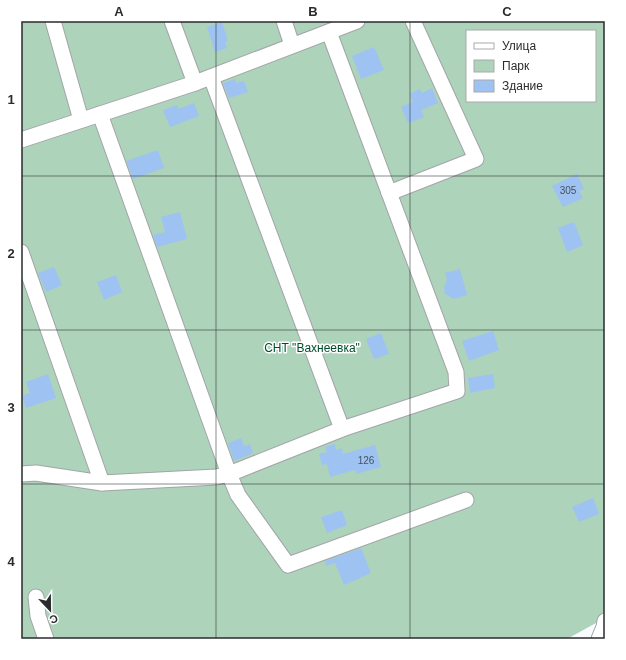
<svg xmlns="http://www.w3.org/2000/svg" width="626" height="660" viewBox="0 0 626 660" font-family="Helvetica,sans-serif">
<style>
.green{fill:#add3bb;fill-rule:evenodd}
.building{fill:#9ec3f3}
.lines{fill:none;stroke-linecap:round;stroke-linejoin:round}
.minor-casing{stroke:#a2a5a8;stroke-width:17}
.minor{stroke:#fff;stroke-width:15}
.grid{fill:none;stroke:#292b2c;stroke-width:1;stroke-opacity:0.55}
.labels{text-anchor:middle;stroke-width:3;stroke-linejoin:round;paint-order:stroke}
.number-label{font-size:10px;fill:#46515e}
.park-label{font-size:12px;fill:#004d2e;stroke:#fff}
.neatline{fill:none;stroke:#292b2c;stroke-width:1.5}
.grid-label{font-size:13px;text-anchor:middle;font-weight:bold;fill:#292b2c}
</style>
<rect width="100%" height="100%" fill="#f9fbfe"/>
<path class="green" d="M21,21H605V618L567,639H21ZM467,31H595V101H467Z"/>
<g class="building">
<polygon points="222,22 228,41 225,42 227,48 215,52 207,27"/>
<polygon points="374,47 384,70 361,79 352,56"/>
<polygon points="235,79 236,83 244,81 248,92 229,98 223,83"/>
<polygon points="432,88 438,103 421,110 424,117 408,123 401,107 413,102 409,94 420,89 422,93"/>
<polygon points="194,103 199,116 170,127 163,110 177,105 178,109"/>
<polygon points="158,150 164,168 133,179 126,161"/>
<polygon points="577,174 584,189 579,191 583,198 563,207 552,186"/>
<polygon points="180,212 187,239 157,247 153,235 165,232 161,217"/>
<polygon points="574,222 583,245 567,252 558,228"/>
<polygon points="54,267 62,285 46,292 38,273"/>
<polygon points="460,269 467,295 454,299 445,294 444,288 447,279 445,273"/>
<polygon points="116,275 122,292 104,300 97,282"/>
<polygon points="493,331 499,350 469,361 462,341"/>
<polygon points="381,333 389,354 374,359 366,339"/>
<polygon points="48,374 56,398 26,408 22,396 30,393 26,382"/>
<polygon points="493,374 495,388 470,393 468,378"/>
<polygon points="241,438 244,446 250,444 253,453 234,461 228,443"/>
<polygon points="335,444 336,450 342,448 343,454 375,445 381,467 356,474 355,470 330,477 327,464 322,465 319,454 327,452 325,447"/>
<polygon points="593,498 599,514 579,522 572,507"/>
<polygon points="342,510 347,525 327,533 321,517"/>
<polygon points="361,548 371,573 344,585 335,563 326,566 325,561"/>
</g>
<g class="lines">
<g class="minor-casing">
<g id="minor">
<polyline points="53,21 81,120"/>
<polyline points="172,21 195,83"/>
<polyline points="284,21 292,45"/>
<polyline points="329,32 456,372 457,391 342,429"/>
<polyline points="211,77 342,429 229,474 238,495 288,565 466,500"/>
<polyline points="100,114 229,474 216,477 102,483"/>
<polyline points="21,140 195,83 357,21"/>
<polyline points="389,193 476,159 413,21"/>
<polyline points="21,252 102,483 36,473 21,474"/>
<polyline points="36,597 38,616 46,639"/>
<polyline points="599,639 604,627 605,621"/>
</g>
</g>
<use href="#minor" class="minor"/>
</g>
<path class="grid" d="M216,21V639M410,21V639M21,176H605M21,330H605M21,484H605"/>
<g class="labels">
<g class="number-label">
<text x="568" y="194">305</text>
<text x="366" y="464">126</text>
</g>
<g class="park-label">
<text x="312" y="352">СНТ "Вахнеевка"</text>
</g>
</g>
<rect width="626" height="660" fill="none" stroke="#ffffff" stroke-width="44"/>
<rect x="466" y="30" width="130" height="72" fill="#ffffff" stroke="#a9aaab"/>
<rect x="474" y="43" width="20" height="6" fill="#ffffff" stroke="#a9aaab"/>
<text x="502" y="50" font-size="12" fill="#292b2c">Улица</text>
<rect x="474" y="60" width="20" height="12" fill="#add3bb" stroke="#a9aaab"/>
<text x="502" y="70" font-size="12" fill="#292b2c">Парк</text>
<rect x="474" y="80" width="20" height="12" fill="#9ec3f3" stroke="#a9aaab"/>
<text x="502" y="90" font-size="12" fill="#292b2c">Здание</text>
<g transform="translate(50 610) rotate(158)" stroke="#ffffff" stroke-width="3" paint-order="stroke">
<path d="M0-3L7 15L0 10L-7 15Z" fill="#292b2c"/>
<text y="-6" font-size="11" font-weight="bold" text-anchor="middle" fill="#292b2c">С</text>
</g>
<rect x="22" y="22" width="582" height="616" class="neatline"/>
<g class="grid-label">
<text x="119" y="16">A</text>
<text x="313" y="16">B</text>
<text x="507" y="16">C</text>
<text x="11" y="104">1</text>
<text x="11" y="258">2</text>
<text x="11" y="412">3</text>
<text x="11" y="566">4</text>
</g>
</svg>
